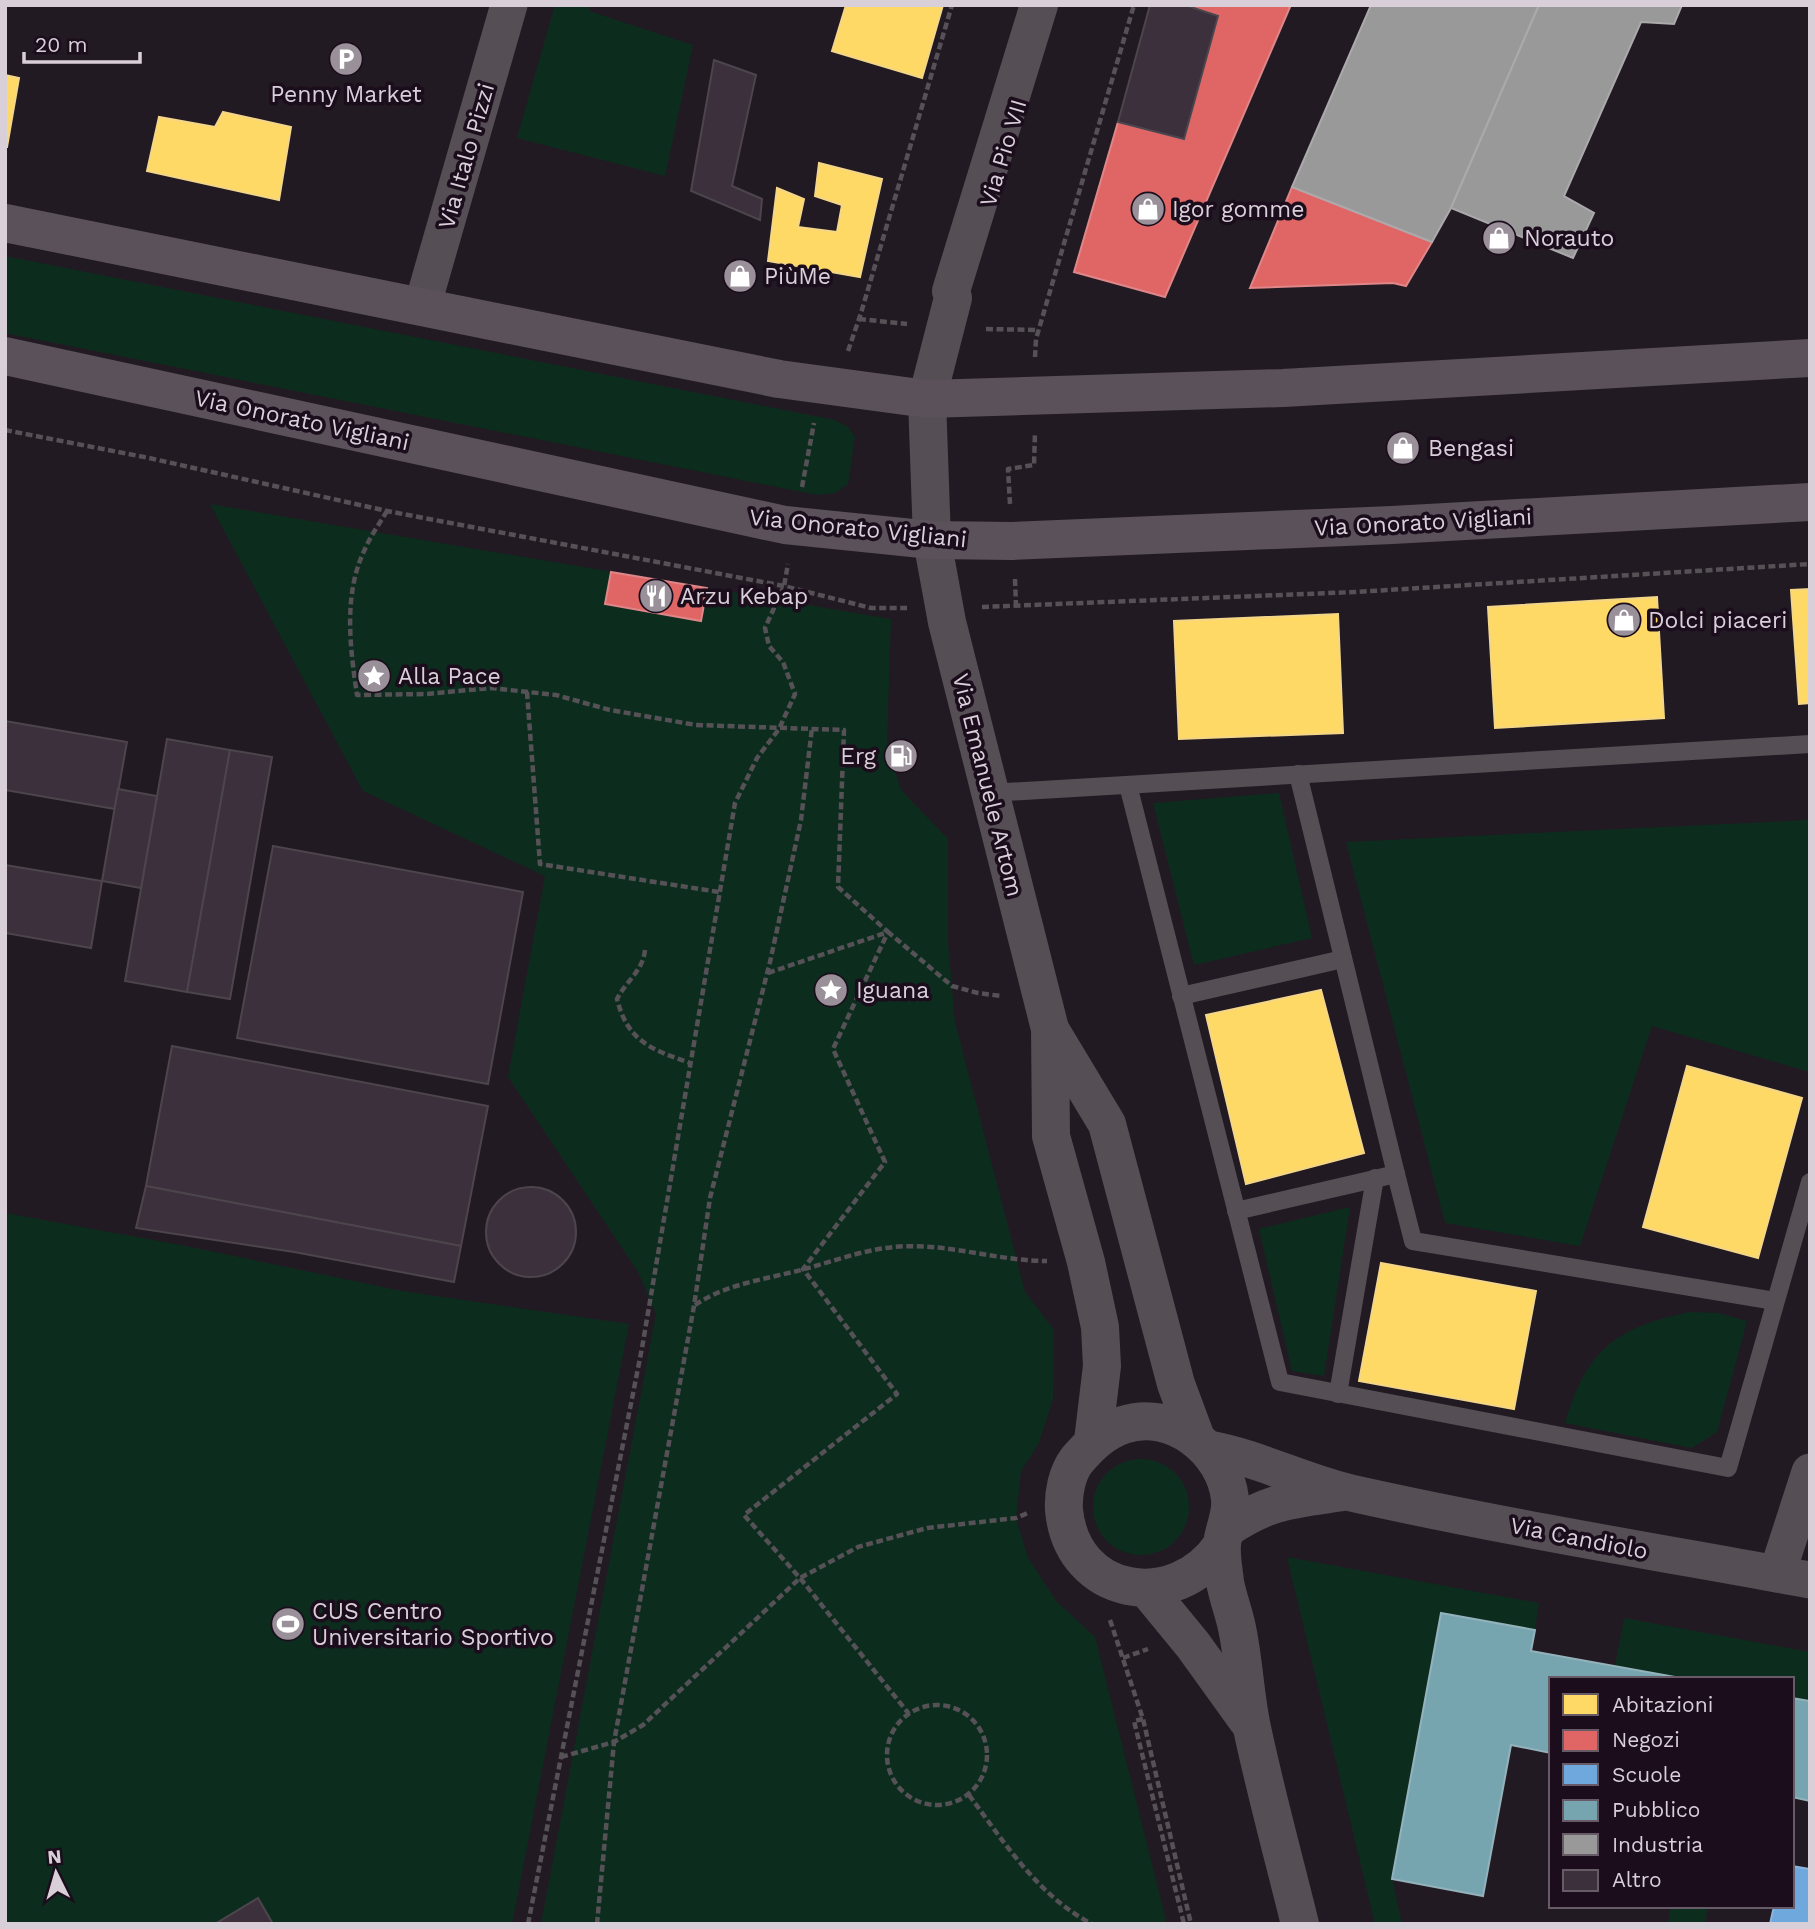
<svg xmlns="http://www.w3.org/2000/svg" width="1815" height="1929" viewBox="0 0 1815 1929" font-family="'Work Sans',sans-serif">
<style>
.green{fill:#0c2d1e}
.homes{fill:#ffd966;stroke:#f4d688;stroke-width:2}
.shops{fill:#e06666;stroke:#de8688;stroke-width:2}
.schools{fill:#6fa8dc;stroke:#8fb4db;stroke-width:2}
.public{fill:#76a5af;stroke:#94b2bc;stroke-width:2}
.industry{fill:#999;stroke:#aca9ac;stroke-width:2}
.building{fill:#3c303d;stroke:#4c454c;stroke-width:2}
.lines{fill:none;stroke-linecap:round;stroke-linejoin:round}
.path{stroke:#565156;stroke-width:4.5;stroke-dasharray:7 3.5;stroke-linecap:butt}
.service{stroke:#554e55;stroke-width:18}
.minor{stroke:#554e55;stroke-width:37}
.tertiary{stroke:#554e55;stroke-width:38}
.secondary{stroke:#5a515a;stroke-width:38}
.labels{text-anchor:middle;stroke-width:7;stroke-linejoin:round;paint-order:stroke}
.poi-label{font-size:23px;fill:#d9cfd9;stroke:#1b0d1c;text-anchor:start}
.street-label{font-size:23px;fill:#d9cfd9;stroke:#1b0d1c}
</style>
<rect width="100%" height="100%" fill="#221a22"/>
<g class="green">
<polygon points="555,5 590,5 589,11 693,45 665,176 517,138"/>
<polygon points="5,256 835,420 848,427 855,437 848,484 835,493 817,495 5,333"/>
<polygon points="210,504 891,619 887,744 901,790 948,839 948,944 955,1022 1025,1292 1054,1330 1053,1398 1039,1443 1021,1471 1016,1518 1028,1558 1057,1602 1095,1637 1167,1924 541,1924 656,1314 638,1272 508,1077 545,876 363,791"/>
<polygon points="1279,793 1312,938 1194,965 1153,803"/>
<polygon points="1810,820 1810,1072 1652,1026 1580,1246 1445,1223 1346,842"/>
<polygon points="1350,1207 1324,1376 1292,1371 1259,1229"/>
<polygon points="5,1213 181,1245 402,1291 629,1324 512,1924 5,1924"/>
<path d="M1690,1312L1718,1313L1747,1321L1717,1432L1692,1448L1565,1423C1586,1350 1616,1327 1690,1312Z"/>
<circle cx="1141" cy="1507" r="48"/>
<polygon points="1287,1557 1539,1603 1535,1630 1441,1613 1392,1879 1402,1924 1375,1924"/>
<polygon points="1624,1618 1810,1652 1810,1701 1792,1698 1792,1679 1686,1679 1615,1666"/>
<polygon points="1671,1906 1708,1906 1705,1924 1668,1924"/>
</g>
<g class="homes">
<polygon points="846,5 943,5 922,78 832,51"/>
<polygon points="5,75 19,78 7,147 5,147"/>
<polygon points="223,112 291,127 279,200 147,171 159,117 215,127"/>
<polygon points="819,163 882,179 860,277 768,261 777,188 804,199 798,227 837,232 842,205 815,196"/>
<polygon points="1810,589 1810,703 1799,704 1791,590"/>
<polygon points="1657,597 1664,718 1495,728 1488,607"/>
<polygon points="1338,614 1343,733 1179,739 1174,621"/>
<polygon points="1321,990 1364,1153 1246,1184 1206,1015"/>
<polygon points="1687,1066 1802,1098 1758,1258 1643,1227"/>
<polygon points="1381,1263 1536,1291 1514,1409 1359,1381"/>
</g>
<g class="shops">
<polygon points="1185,5 1284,5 1290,7 1165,297 1074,272 1118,122 1184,139 1218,16"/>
<polygon points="1292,187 1432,242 1406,286 1393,283 1250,288"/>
<polygon points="611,572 707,588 701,621 605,604"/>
</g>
<polygon class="schools" points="1792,1866 1810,1869 1810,1924 1770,1924 1774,1906 1792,1906"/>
<g class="public">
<polygon points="1441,1613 1535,1630 1531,1651 1686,1679 1551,1679 1551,1753 1511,1745 1483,1896 1392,1879"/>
<polygon points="1792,1698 1810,1701 1810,1801 1792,1797"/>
</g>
<g class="industry">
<polygon points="1371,5 1539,5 1451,208 1432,242 1292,187"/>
<polygon points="1539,5 1682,5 1674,24 1641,22 1564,196 1594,213 1573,258 1451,208"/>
</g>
<g class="building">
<polygon points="1150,5 1185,5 1218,16 1184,139 1118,122"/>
<polygon points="714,60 756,75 732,186 762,199 760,220 691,191"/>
<polygon points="5,721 127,742 115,809 5,790"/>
<polygon points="167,739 230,750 187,992 125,981"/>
<polygon points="230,750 272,757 230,999 187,992"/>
<polygon points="118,789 157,796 141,888 102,881"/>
<polygon points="273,846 523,892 488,1084 237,1038"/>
<polygon points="5,865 102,881 91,948 5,933"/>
<polygon points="172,1046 488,1106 461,1246 146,1186"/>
<polygon points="146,1186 461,1246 454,1282 294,1252 136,1228"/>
<circle cx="531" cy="1232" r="45"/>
<polygon points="258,1898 273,1924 215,1924"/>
</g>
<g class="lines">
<g class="path">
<polyline points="859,319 907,324"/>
<polyline points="986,329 1038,330"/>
<polyline points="848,351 861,313 952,5"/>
<polyline points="1035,357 1036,339 1134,5"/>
<polyline points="5,430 149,458 387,511 784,586 871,608 907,608"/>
<polyline points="802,487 814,423"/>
<polyline points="1010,504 1008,469 1034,465 1035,432"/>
<path d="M387,511C380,523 371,535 365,549C343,594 350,647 357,695L426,694L491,688L556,695L610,710L696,725L844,730L838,887L888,932L833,1049L885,1162L803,1269L897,1394L744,1515L800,1578L909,1714"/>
<polyline points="1015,579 1016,606"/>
<polyline points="982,607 1355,592 1810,564"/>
<polyline points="527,692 540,864 719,892"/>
<path d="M645,950C643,971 626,981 617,999C628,1042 651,1049 690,1063"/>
<polyline points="768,973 888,932 952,986 978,993 1001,996"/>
<path d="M695,1305C726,1284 766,1279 801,1270C831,1262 862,1250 894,1247C945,1242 996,1261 1047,1261"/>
<polyline points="1110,1620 1143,1719 1191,1924"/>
<polyline points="1123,1658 1148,1649"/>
<circle cx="937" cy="1755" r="50"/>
<polyline points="1143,1719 1134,1721 1184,1924"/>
<polyline points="561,1757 614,1742 643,1725 800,1578 858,1547 927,1528 1016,1518 1028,1513"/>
<path d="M969,1795C1004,1842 1038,1896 1092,1924"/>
<polyline points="528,1924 642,1348 735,803 757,758 779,729 795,694 783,662 769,646 765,628 784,586 788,564"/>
<polyline points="597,1924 614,1742 694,1306 710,1198 770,962 801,820 812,728"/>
</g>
<g class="service">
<polyline points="1128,785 1280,1382 1728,1468 1810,1182"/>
<polyline points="990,793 1810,744"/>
<polyline points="1181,996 1343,959"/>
<polyline points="1396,1174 1413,1241 1775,1301"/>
<polyline points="1236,1211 1396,1174 1298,774"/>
<polyline points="1338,1394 1375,1178"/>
</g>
<g class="minor">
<polyline points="422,307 509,5"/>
<path d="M1209,1449C1258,1458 1303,1482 1351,1493C1503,1527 1657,1552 1810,1580"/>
<path d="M1227,1529C1268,1501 1292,1500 1340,1493"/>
<polyline points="1777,1574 1810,1472"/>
</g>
<g class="tertiary">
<polyline points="1039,5 951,291 953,298 927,399 932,540 947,622 1050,1029 1051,1136 1086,1262 1100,1327 1102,1366 1093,1441"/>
<polyline points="1051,1031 1107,1124 1176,1384 1196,1438"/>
<path d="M1222,1545C1175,1614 1072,1597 1064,1510C1063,1493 1067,1473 1077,1460C1090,1445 1103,1432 1123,1425C1172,1408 1225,1450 1230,1499C1232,1515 1223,1530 1222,1545C1221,1557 1224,1571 1225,1582C1228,1598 1234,1613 1237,1628C1244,1661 1245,1695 1252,1728C1266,1794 1284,1859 1300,1924"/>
<polyline points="1147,1589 1193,1645 1247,1720"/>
</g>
<g class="secondary">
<polyline points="5,223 779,379 927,399 1283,388 1810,358"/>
<polyline points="5,356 785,525 932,540 1012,541 1392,525 1810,502"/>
</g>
</g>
<defs>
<g id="parking-disc" transform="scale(1.75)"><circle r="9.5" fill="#999099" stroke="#1b0d1c"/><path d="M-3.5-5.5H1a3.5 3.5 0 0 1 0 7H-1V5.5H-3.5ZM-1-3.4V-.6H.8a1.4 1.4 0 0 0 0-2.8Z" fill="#fff"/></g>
<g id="shop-disc" transform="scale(1.75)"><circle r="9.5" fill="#999099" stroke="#1b0d1c"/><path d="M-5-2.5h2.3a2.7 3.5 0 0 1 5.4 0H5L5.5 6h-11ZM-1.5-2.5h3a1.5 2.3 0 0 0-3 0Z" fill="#fff"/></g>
<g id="restaurant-disc" transform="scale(1.75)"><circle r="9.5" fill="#999099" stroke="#1b0d1c"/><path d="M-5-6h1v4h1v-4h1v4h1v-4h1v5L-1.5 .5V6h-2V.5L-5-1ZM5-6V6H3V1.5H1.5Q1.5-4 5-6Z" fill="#fff"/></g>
<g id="sight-disc" transform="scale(1.75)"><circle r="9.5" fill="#999099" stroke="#1b0d1c"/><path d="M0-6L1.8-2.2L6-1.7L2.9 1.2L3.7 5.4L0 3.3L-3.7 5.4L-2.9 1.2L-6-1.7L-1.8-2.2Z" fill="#fff"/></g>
<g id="fuel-disc" transform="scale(1.75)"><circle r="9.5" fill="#999099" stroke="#1b0d1c"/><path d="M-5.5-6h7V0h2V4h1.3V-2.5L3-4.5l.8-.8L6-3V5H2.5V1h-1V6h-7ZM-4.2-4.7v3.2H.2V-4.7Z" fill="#fff"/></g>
<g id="stadium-disc" transform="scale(1.75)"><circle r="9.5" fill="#999099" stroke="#1b0d1c"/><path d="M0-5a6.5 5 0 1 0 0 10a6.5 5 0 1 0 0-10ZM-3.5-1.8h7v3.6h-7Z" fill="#fff"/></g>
</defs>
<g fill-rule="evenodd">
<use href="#parking-disc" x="346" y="59"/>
<use href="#shop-disc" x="1148" y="209"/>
<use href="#shop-disc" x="1499" y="238"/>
<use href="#shop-disc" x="740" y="276"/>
<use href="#shop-disc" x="1403" y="448"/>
<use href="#restaurant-disc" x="656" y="596"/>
<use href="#shop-disc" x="1624" y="620"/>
<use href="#sight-disc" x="374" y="676"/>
<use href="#fuel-disc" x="901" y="756"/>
<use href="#sight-disc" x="831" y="990"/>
<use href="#stadium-disc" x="288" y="1624"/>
</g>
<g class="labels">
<g class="poi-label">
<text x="346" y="102" text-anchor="middle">Penny Market</text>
<text x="1172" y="217">Igor gomme</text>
<text x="1524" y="246">Norauto</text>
<text x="764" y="284">PiùMe</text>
<text x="1428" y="456">Bengasi</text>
<text x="680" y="604">Arzu Kebap</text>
<text x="1648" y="628">Dolci piaceri</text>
<text x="398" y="684">Alla Pace</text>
<text x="876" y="764" text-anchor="end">Erg</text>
<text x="856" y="998">Iguana</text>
<text x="312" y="1619">CUS Centro<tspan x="312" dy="26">Universitario Sportivo</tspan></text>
</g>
<g class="street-label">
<text transform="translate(1003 153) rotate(-73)" y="8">Via Pio VII</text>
<text transform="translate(466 156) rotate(-74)" y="8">Via Italo Pizzi</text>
<text transform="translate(302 420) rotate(12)" y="8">Via Onorato Vigliani</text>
<text transform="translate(1423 522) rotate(-3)" y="8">Via Onorato Vigliani</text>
<text transform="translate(858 528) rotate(6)" y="8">Via Onorato Vigliani</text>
<text transform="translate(988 785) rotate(76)" y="8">Via Emanuele Artom</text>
<text transform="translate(1579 1538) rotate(11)" y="8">Via Candiolo</text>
</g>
</g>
<rect width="1815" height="1929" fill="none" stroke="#d9cfd9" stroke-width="14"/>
<rect x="1549" y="1677" width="245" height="231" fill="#1b0d1c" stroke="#675b68" stroke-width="2"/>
<rect x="1563" y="1694" width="35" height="21" fill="#ffd966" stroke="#675b68" stroke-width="2"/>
<text x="1612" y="1712" font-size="21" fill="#d9cfd9">Abitazioni</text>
<rect x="1563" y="1730" width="35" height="21" fill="#e06666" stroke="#675b68" stroke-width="2"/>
<text x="1612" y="1747" font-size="21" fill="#d9cfd9">Negozi</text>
<rect x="1563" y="1764" width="35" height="21" fill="#6fa8dc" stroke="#675b68" stroke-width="2"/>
<text x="1612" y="1782" font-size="21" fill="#d9cfd9">Scuole</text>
<rect x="1563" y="1800" width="35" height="21" fill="#76a5af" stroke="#675b68" stroke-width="2"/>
<text x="1612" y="1817" font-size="21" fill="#d9cfd9">Pubblico</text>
<rect x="1563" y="1834" width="35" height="21" fill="#999999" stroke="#675b68" stroke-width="2"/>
<text x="1612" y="1852" font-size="21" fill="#d9cfd9">Industria</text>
<rect x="1563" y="1870" width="35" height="21" fill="#3c303d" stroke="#675b68" stroke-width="2"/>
<text x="1612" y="1887" font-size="21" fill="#d9cfd9">Altro</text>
<g transform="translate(56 1873) rotate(355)" stroke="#1b0d1c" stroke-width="5" paint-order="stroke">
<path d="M0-5L12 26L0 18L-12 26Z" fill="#d9cfd9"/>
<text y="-10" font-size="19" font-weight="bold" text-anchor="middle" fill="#d9cfd9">N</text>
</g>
<path d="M24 52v10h116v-10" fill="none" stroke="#d9cfd9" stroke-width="3.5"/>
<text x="35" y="52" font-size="21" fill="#d9cfd9" stroke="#1b0d1c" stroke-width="5" paint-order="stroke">20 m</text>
</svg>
